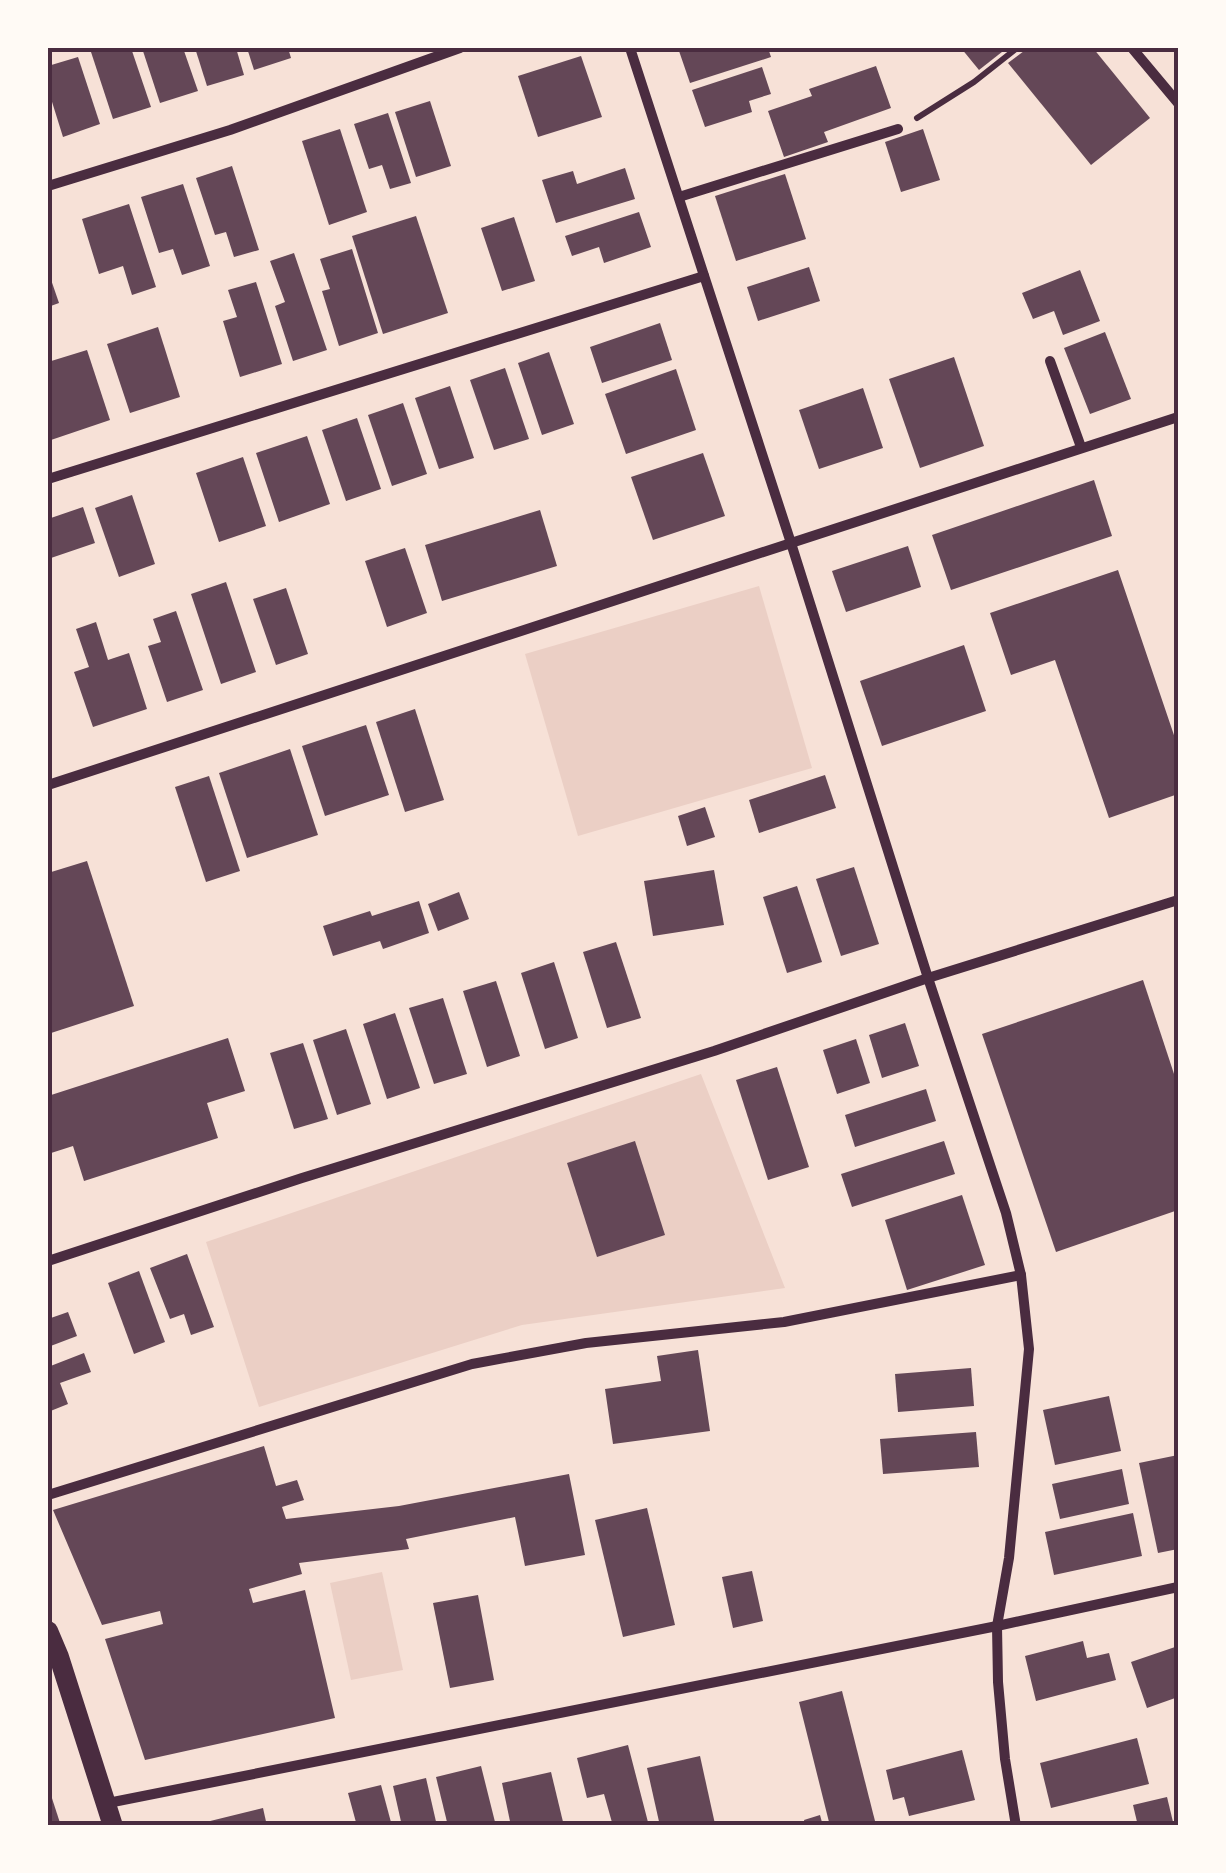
<svg xmlns="http://www.w3.org/2000/svg" width="1226" height="1873" viewBox="0 0 1226 1873" font-family="'Open Sans',sans-serif">
<style>
.green{fill:#ebcfc5}
.building{fill:#644757}
.lines{fill:none;stroke-linecap:round;stroke-linejoin:round}
.path{stroke:#4a2c40;stroke-width:6}
.minor{stroke:#4a2c40;stroke-width:10}
.secondary{stroke:#4a2c40;stroke-width:20}
.neatline{fill:none;stroke:#4a2c40;stroke-width:4}
</style>
<rect width="100%" height="100%" fill="#f7e1d7"/>
<g class="green">
<polygon points="759,586 812,768 578,836 525,654"/>
<polygon points="701,1074 785,1288 522,1325 259,1407 206,1242"/>
<polygon points="382,1572 403,1670 351,1680 330,1583"/>
</g>
<g class="building">
<polygon points="105,48 131,48 151,107 113,119 91,52"/>
<polygon points="142,48 183,48 198,91 160,103"/>
<polygon points="195,48 236,48 244,75 207,86"/>
<polygon points="247,48 288,48 291,58 254,70"/>
<polygon points="678,48 768,48 771,57 690,83"/>
<polygon points="961,48 1007,48 979,70"/>
<polygon points="1028,48 1093,48 1150,118 1091,165 1008,63"/>
<polygon points="581,56 602,117 538,137 518,76"/>
<polygon points="78,57 100,124 63,137 48,89 48,66"/>
<polygon points="876,66 891,108 824,132 828,142 784,157 768,111 812,96 809,89"/>
<polygon points="762,67 771,94 749,101 752,112 705,127 692,90"/>
<polygon points="430,101 451,166 416,177 395,112"/>
<polygon points="388,113 411,183 390,189 382,165 369,169 354,124"/>
<polygon points="340,129 367,212 329,225 302,141"/>
<polygon points="923,129 940,180 901,192 885,142"/>
<polygon points="232,166 259,250 234,257 226,232 215,235 196,178"/>
<polygon points="625,168 635,199 556,223 542,180 573,171 577,184"/>
<polygon points="785,174 806,239 736,261 715,196"/>
<polygon points="183,184 210,266 182,275 173,249 159,253 141,197"/>
<polygon points="129,204 156,287 132,295 123,266 99,274 82,219"/>
<polygon points="639,212 651,247 604,263 599,247 572,256 565,236"/>
<polygon points="416,216 448,313 383,334 352,236"/>
<polygon points="514,217 535,281 502,291 481,228"/>
<polygon points="352,249 378,333 339,346 322,291 330,289 320,259"/>
<polygon points="294,253 327,350 293,361 275,306 285,302 270,261"/>
<polygon points="809,267 820,301 758,321 747,287"/>
<polygon points="1080,270 1100,321 1063,335 1054,311 1033,319 1022,293"/>
<polygon points="48,271 59,303 48,307"/>
<polygon points="256,282 282,364 240,377 223,321 237,317 228,290"/>
<polygon points="660,323 672,360 602,383 590,347"/>
<polygon points="158,327 180,397 130,413 107,344"/>
<polygon points="1105,332 1131,399 1090,414 1064,348"/>
<polygon points="87,350 110,420 48,441 48,362"/>
<polygon points="549,352 574,424 542,435 518,363"/>
<polygon points="954,357 984,446 920,468 889,379"/>
<polygon points="505,368 529,439 494,450 470,380"/>
<polygon points="676,369 696,430 626,454 605,394"/>
<polygon points="450,386 474,458 439,469 415,398"/>
<polygon points="863,388 883,448 819,469 799,410"/>
<polygon points="403,403 427,474 392,486 368,415"/>
<polygon points="357,418 381,489 346,501 322,430"/>
<polygon points="307,436 330,504 279,522 256,453"/>
<polygon points="703,453 725,516 653,540 631,477"/>
<polygon points="243,457 266,526 219,542 196,473"/>
<polygon points="1094,480 1112,536 951,590 932,535"/>
<polygon points="132,495 155,564 119,577 95,508"/>
<polygon points="83,507 95,543 48,559 48,519"/>
<polygon points="540,510 557,566 442,601 425,545"/>
<polygon points="908,546 921,587 846,612 832,571"/>
<polygon points="405,548 427,613 387,627 365,561"/>
<polygon points="1118,570 1178,747 1178,794 1109,818 1055,660 1011,675 990,613"/>
<polygon points="226,582 256,672 221,684 191,594"/>
<polygon points="286,588 308,654 276,665 253,599"/>
<polygon points="176,611 203,690 167,702 148,646 161,642 153,619"/>
<polygon points="96,622 108,660 129,653 147,709 93,727 74,672 89,667 76,629"/>
<polygon points="964,645 986,711 882,746 860,681"/>
<polygon points="415,709 444,800 405,812 376,722"/>
<polygon points="366,725 389,795 325,816 302,746"/>
<polygon points="290,749 318,835 247,858 219,773"/>
<polygon points="825,775 836,808 759,833 749,800"/>
<polygon points="209,776 240,871 206,882 175,787"/>
<polygon points="705,807 715,837 687,846 678,816"/>
<polygon points="87,861 134,1006 48,1034 48,873"/>
<polygon points="854,867 879,944 841,956 816,879"/>
<polygon points="714,870 724,925 653,936 644,881"/>
<polygon points="797,886 822,962 787,973 763,897"/>
<polygon points="459,892 469,919 438,931 428,904"/>
<polygon points="419,901 429,933 383,949 380,941 333,956 323,926 370,911 372,916"/>
<polygon points="616,942 641,1018 607,1028 583,952"/>
<polygon points="554,962 578,1038 545,1049 521,973"/>
<polygon points="1143,980 1178,1086 1178,1210 1056,1252 982,1034"/>
<polygon points="496,981 520,1056 487,1067 463,991"/>
<polygon points="443,998 467,1074 434,1084 409,1008"/>
<polygon points="395,1013 420,1088 387,1099 363,1024"/>
<polygon points="905,1023 919,1066 882,1078 869,1035"/>
<polygon points="346,1029 371,1104 337,1115 313,1040"/>
<polygon points="228,1038 245,1091 207,1103 218,1138 84,1181 73,1146 48,1154 48,1096"/>
<polygon points="856,1039 870,1083 837,1094 823,1050"/>
<polygon points="303,1043 328,1119 294,1129 270,1053"/>
<polygon points="777,1067 809,1167 768,1180 736,1080"/>
<polygon points="926,1089 936,1121 855,1147 845,1115"/>
<polygon points="635,1141 665,1235 597,1257 567,1163"/>
<polygon points="944,1141 955,1174 852,1207 841,1174"/>
<polygon points="962,1195 985,1265 907,1290 885,1220"/>
<polygon points="187,1254 214,1327 191,1335 184,1314 170,1319 150,1268"/>
<polygon points="139,1271 165,1342 134,1354 108,1283"/>
<polygon points="68,1312 77,1336 48,1347 48,1319"/>
<polygon points="698,1350 710,1431 613,1444 605,1389 661,1381 657,1356"/>
<polygon points="84,1353 91,1372 60,1383 68,1404 48,1412 48,1367"/>
<polygon points="971,1368 974,1406 898,1412 895,1374"/>
<polygon points="1109,1396 1121,1451 1055,1465 1043,1410"/>
<polygon points="976,1432 979,1467 883,1474 880,1439"/>
<polygon points="264,1446 276,1486 297,1480 304,1500 282,1507 286,1519 399,1506 569,1474 585,1555 525,1566 515,1517 406,1539 409,1549 299,1563 302,1574 249,1589 253,1603 305,1590 335,1718 145,1760 105,1639 163,1624 160,1611 102,1625 53,1510"/>
<polygon points="1178,1455 1178,1549 1158,1553 1139,1463"/>
<polygon points="1122,1469 1129,1504 1060,1519 1052,1484"/>
<polygon points="647,1508 675,1625 623,1637 595,1520"/>
<polygon points="1133,1513 1142,1556 1054,1575 1045,1532"/>
<polygon points="752,1571 763,1621 733,1628 722,1577"/>
<polygon points="478,1595 494,1680 450,1688 433,1603"/>
<polygon points="1083,1641 1087,1658 1109,1653 1116,1680 1036,1701 1025,1656"/>
<polygon points="1178,1646 1178,1697 1147,1708 1131,1662"/>
<polygon points="842,1691 875,1821 858,1826 830,1826 799,1702"/>
<polygon points="1137,1738 1149,1784 1051,1808 1040,1763"/>
<polygon points="628,1745 649,1826 613,1826 604,1794 587,1798 577,1758"/>
<polygon points="962,1750 975,1800 909,1816 904,1797 893,1800 886,1770"/>
<polygon points="700,1756 715,1824 660,1826 647,1768"/>
<polygon points="481,1766 496,1826 448,1826 436,1777"/>
<polygon points="551,1772 564,1826 511,1826 502,1783"/>
<polygon points="426,1778 437,1826 402,1826 393,1786"/>
<polygon points="381,1785 392,1826 357,1826 348,1793"/>
<polygon points="48,1786 61,1826 48,1826"/>
<polygon points="1167,1797 1174,1826 1138,1826 1133,1805"/>
<polygon points="263,1808 267,1826 198,1826 198,1824"/>
<polygon points="820,1815 823,1826 805,1826 804,1820"/>
</g>
<g class="lines">
<polyline class="path" points="917,118 974,82 1017,48"/>
<g class="minor">
<polyline points="630,48 791,543 928,978 1006,1213 1021,1275 1029,1349 1009,1558 997,1626 998,1682 1005,1759 1016,1826"/>
<polyline points="1132,48 1178,103"/>
<polyline points="48,186 230,130 460,48"/>
<polyline points="679,197 898,129"/>
<polyline points="1050,361 1081,447"/>
<polyline points="48,479 704,276"/>
<polyline points="48,785 1178,417"/>
<polyline points="48,1261 302,1178 714,1051 928,978 1178,900"/>
<polyline points="48,1495 472,1364 586,1343 784,1322 1021,1275"/>
<polyline points="108,1803 997,1626 1178,1587"/>
</g>
<polyline class="secondary" points="48,1631 59,1657 113,1826"/>
</g>
<rect width="1226" height="1873" fill="none" stroke="#fffaf5" stroke-width="100"/>
<rect x="50" y="50" width="1126" height="1773" class="neatline"/>
</svg>
